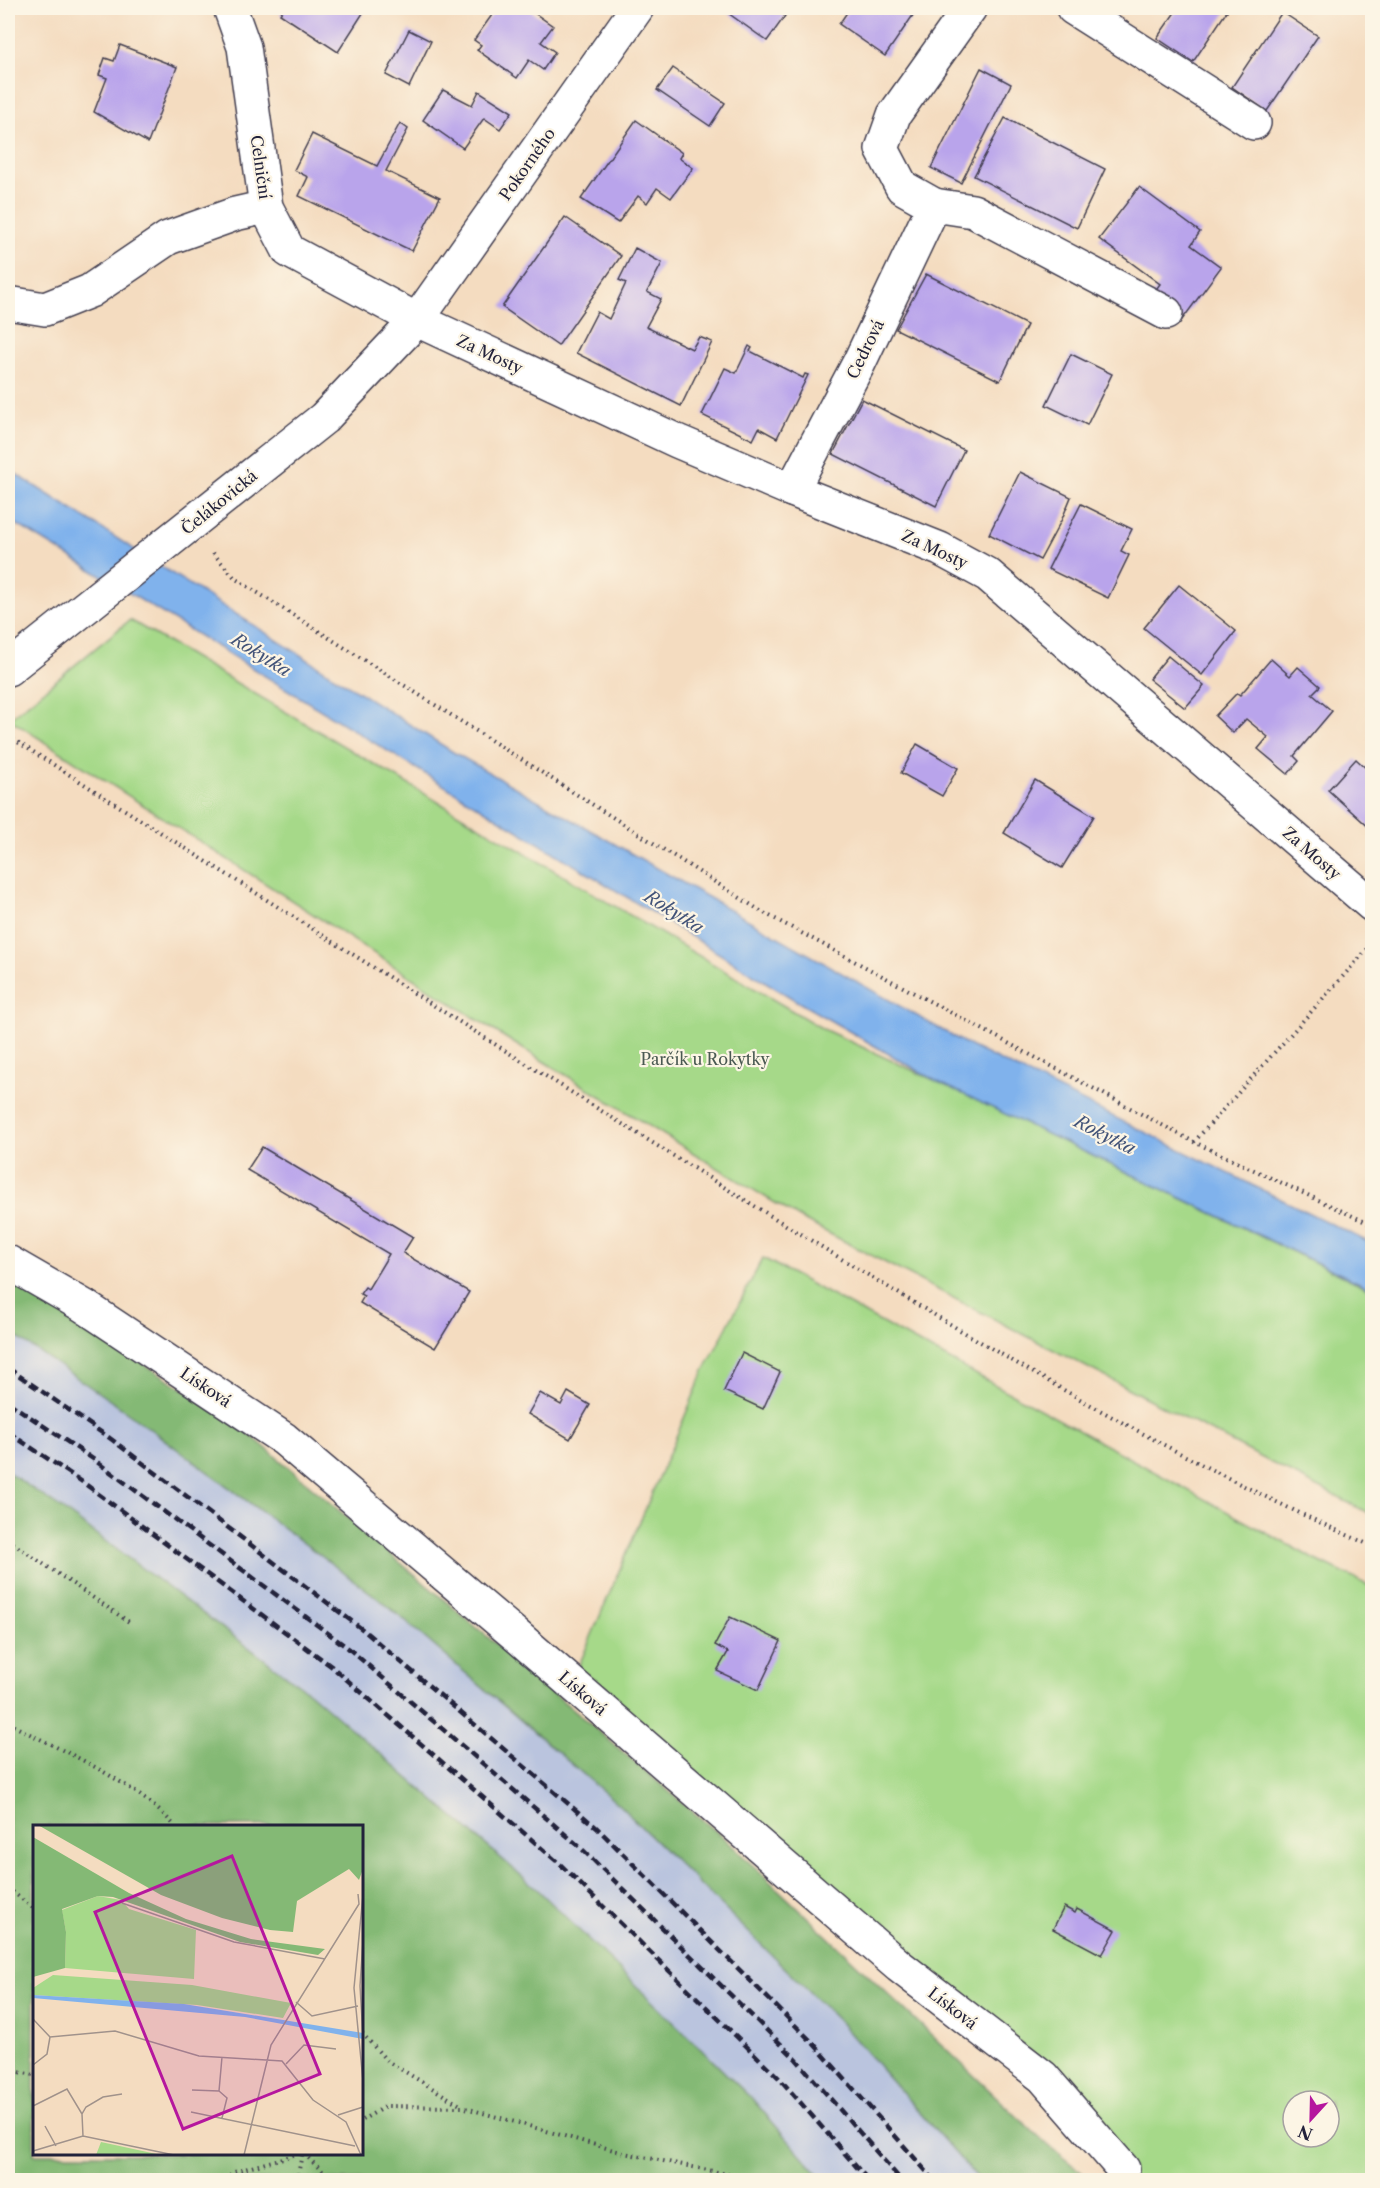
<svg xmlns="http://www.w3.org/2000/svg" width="1380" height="2188" viewBox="0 0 1380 2188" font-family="'Libre Caslon Text',serif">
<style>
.industrial{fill:#bac4de}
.green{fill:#a6d989;stroke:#647e62;stroke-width:1.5;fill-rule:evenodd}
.forest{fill:#84b975;stroke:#536e58;stroke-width:1.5;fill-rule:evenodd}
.water{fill:#80b2ec;stroke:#516a94;stroke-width:1.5}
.building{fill:#b9a4eb}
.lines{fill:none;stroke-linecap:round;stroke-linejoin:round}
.minor-casing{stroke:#423e4f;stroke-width:36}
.path{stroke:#423e4f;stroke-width:4;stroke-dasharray:1.5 4.5;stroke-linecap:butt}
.minor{stroke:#fff;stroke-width:33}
.rail{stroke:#22223b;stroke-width:4.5;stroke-dasharray:9 4.5;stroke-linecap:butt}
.labels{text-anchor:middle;stroke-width:4.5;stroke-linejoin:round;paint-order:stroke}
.street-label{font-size:16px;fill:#22223b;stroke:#fcf5e5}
.park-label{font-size:16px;fill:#4a5952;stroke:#fcf5e5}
.water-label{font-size:18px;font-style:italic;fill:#435479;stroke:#fcf5e5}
.inset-road{fill:none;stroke:#a0928b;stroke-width:1.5}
.view{fill:#b5179e;fill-opacity:0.15;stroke:#b5179e;stroke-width:3}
.inset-edge{fill:none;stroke:#22223b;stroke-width:3}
</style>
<rect width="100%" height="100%" fill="#fcf5e5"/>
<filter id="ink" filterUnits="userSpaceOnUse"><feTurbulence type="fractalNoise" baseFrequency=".0167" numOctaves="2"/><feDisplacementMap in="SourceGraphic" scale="12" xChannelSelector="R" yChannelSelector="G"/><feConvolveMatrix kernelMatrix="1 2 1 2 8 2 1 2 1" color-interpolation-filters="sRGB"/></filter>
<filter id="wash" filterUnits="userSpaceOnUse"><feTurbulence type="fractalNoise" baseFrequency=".008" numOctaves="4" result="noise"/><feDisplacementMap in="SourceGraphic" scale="24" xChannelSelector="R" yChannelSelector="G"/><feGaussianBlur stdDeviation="1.35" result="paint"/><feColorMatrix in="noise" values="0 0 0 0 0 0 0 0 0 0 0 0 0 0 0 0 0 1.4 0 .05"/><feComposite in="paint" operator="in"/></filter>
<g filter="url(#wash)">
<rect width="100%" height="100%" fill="#f4dcc0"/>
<polygon class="industrial" points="8,1331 130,1414 383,1602 618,1804 839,2021 979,2180 823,2180 754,2101 538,1890 310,1693 62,1509 8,1472"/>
<g class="green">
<polygon points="130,620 823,1029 936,1081 1372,1290 1372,1515 803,1220 512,1042 9,719"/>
<path d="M763,1258L1314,1559L1372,1587V2180H1108L1080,2093L574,1677L704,1371ZM1293,2101H1329V2137H1293Z"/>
</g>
<g class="forest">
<polygon points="8,1277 234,1421 725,1839 1044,2142 1091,2180 979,2180 839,2021 618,1804 383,1602 130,1414 8,1331"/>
<path d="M8,1472L62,1509L310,1693L538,1890L754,2101L823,2180H8ZM34,1826H362V2154H34Z"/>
</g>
<polygon class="water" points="8,469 453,752 970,1046 1372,1244 1372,1289 936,1081 800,1003 8,519"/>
<g id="blocks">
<g class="building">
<polygon points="284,8 362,8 365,10 338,52 280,14"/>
<polygon points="497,8 527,8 553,26 541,42 555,52 543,70 529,60 517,78 477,50 481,45 474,40"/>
<polygon points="721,8 776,8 775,9 785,16 767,41"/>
<polygon points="850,8 918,8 885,56 839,24"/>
<polygon points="1178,8 1229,8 1193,62 1157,38"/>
<polygon points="1282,12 1318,36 1267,111 1232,87"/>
<polygon points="409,30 431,41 409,87 386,75"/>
<polygon points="120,45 177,67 148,143 94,112 107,78 99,75 105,58 114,61"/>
<polygon points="673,68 725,103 710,126 657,90"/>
<polygon points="981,68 1011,84 961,183 931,168"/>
<polygon points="443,90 472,105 479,91 512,112 500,129 484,118 463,148 423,120"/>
<polygon points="1005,118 1105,169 1077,228 974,176"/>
<polygon points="636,120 682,153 679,158 693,168 671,198 657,188 647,203 638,196 618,223 581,199"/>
<polygon points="400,123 408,129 386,171 440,197 412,251 299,196 308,177 294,170 312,134 377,166"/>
<polygon points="1139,187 1200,232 1191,245 1221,267 1182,320 1151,296 1160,284 1099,239"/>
<polygon points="565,217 621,256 558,346 502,307"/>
<polygon points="635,248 662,263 647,292 661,299 646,327 692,349 699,337 712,342 681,406 576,353 597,312 609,319 626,283 619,280"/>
<polygon points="926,274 1027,325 1000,381 896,329"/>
<polygon points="749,346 752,348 750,351 803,378 805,374 808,375 777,438 759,428 753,440 702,415 725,368 736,373"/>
<polygon points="1071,354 1112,374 1087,425 1046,405"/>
<polygon points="862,399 964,450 936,506 833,454"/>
<polygon points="1020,472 1071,497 1062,519 1040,560 989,534"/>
<polygon points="1081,504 1132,529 1121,551 1129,555 1108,598 1048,569"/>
<polygon points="1179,585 1236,631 1202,675 1144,628"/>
<polygon points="1168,656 1204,686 1185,708 1149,679"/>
<polygon points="1271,659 1290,676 1298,667 1320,686 1312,694 1332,711 1294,756 1299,761 1288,774 1258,749 1268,737 1246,719 1233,733 1215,716 1237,693 1240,695"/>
<polygon points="917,744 958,768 942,796 901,773"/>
<polygon points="1356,759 1371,773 1372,772 1372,830 1328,790"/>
<polygon points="1035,780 1094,816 1062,868 1004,833"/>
<polygon points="262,1147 413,1237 403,1253 469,1292 435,1348 360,1303 364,1296 360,1294 365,1287 368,1289 389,1254 247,1170"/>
<polygon points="742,1353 780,1372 763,1409 724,1391"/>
<polygon points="568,1392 590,1405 570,1439 528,1414 540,1393 561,1405"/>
<polygon points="730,1617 781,1641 758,1690 717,1671 728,1652 715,1645"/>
<polygon points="1064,1907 1075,1913 1077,1909 1116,1930 1102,1955 1053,1929"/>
</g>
</g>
</g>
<g filter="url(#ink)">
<use href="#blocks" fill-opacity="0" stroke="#423e4f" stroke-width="1.5"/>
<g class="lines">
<g class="minor-casing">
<g id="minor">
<polyline points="230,8 244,47 266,207 289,251 417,320 677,441 792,490 940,549 988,575 1372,905"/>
<polyline points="1073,8 1254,123"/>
<polyline points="934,205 973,211 1166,313"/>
<polyline points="8,303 45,309 90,291 168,238 235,214 266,207"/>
<polyline points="792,490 859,363 934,205 902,187 882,149 894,115 970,8"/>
<polyline points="8,669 324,418 417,320 637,8"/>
<polyline points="8,1262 84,1306 284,1439 517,1636 899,1966 1043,2077 1123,2169"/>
</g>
</g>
<g class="path">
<polyline points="213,553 236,579 764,913 1194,1142 1372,1225"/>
<path d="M8,736C262,896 515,1059 771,1216C966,1335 1162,1454 1372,1546"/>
<polyline points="1194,1142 1372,944"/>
<polyline points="8,1540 132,1624"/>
<path d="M8,1723C64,1752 132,1779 175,1826"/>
<polyline points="8,1888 34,1909"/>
<polyline points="362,2033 387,2061 462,2106"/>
<polyline points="8,2070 34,2075"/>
<polyline points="362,2120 386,2106 462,2107 624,2153 757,2180"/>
<polyline points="304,2154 332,2180"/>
<polyline points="226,2180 234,2172 297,2154"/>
<polyline points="297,2180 302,2154"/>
</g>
<use href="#minor" class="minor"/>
<g class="rail">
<polyline points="8,1368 111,1439 362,1629 597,1828 813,2043 934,2180"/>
<polyline points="8,1402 93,1459 348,1648 580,1847 796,2059 901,2180"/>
<polyline points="8,1432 81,1481 331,1666 561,1865 779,2078 868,2180"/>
</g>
</g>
</g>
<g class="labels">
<g class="street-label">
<text transform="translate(527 164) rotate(-55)" y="6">Pokorného</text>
<text transform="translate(261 167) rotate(82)" y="6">Celniční</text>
<text transform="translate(865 349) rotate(-64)" y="6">Cedrová</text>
<text transform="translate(490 354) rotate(25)" y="6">Za Mosty</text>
<text transform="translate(219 502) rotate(-39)" y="6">Čelákovická</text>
<text transform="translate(935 549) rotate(25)" y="6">Za Mosty</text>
<text transform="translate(1312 853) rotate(41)" y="6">Za Mosty</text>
<text transform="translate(206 1387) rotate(34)" y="6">Lísková</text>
<text transform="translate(583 1693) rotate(41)" y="6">Lísková</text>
<text transform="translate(953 2008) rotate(38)" y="6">Lísková</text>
</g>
<g class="park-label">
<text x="705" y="1065">Parčík u Rokytky</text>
</g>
<g class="water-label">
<text transform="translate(261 655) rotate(32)" y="6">Rokytka</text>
<text transform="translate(674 912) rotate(32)" y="6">Rokytka</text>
<text transform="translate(1105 1135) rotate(27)" y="6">Rokytka</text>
</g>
</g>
<g transform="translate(33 1825)">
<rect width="330" height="330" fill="#f4dcc0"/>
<path d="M65,71L88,75L96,84L163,105L161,154L32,143L33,107L29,85ZM20,150L159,160L258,178L250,193L164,180L0,170V163ZM68,317L128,330H63Z" fill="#a6d989"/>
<path d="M5,0H330V44L326,55L316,44L264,76L260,107L237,105L189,93L128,70ZM0,12L96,68L153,94L218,114L292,124L285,130L207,117L80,72L65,71L29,84L33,107L32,143L0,152Z" fill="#84b975"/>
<path d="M0,170L151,179L330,208V214L212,192L0,173Z" fill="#80b2ec"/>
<path class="inset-road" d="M330,70L321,163L330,256M89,78L201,117L292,134M330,116L327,161L330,211M263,177L279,191L325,181M0,194L17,212M17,212L82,206L166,231L249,236L280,275L313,297L328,330M189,232L186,266L194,273L189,293M253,239L271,220L303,224M0,240L14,229L17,212M159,265L186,266M0,281L34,264L49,289M158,287L322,321M305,290L330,282M12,301L23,321M50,311L49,289L53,282L70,272L89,269M0,326L50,311L141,330M211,330L238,220L326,79L325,69"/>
<path class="view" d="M199,31L287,249L150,304L62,87Z"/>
<rect width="330" height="330" class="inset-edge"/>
</g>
<rect width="1380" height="2188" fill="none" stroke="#fcf5e5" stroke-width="30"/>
<g transform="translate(1311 2119) rotate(202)"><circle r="28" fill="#fcf5e5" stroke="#a5a1a1" stroke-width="1.5"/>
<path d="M0-4.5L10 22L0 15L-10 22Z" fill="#b5179e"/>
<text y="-9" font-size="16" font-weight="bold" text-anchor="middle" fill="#22223b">N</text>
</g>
</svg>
